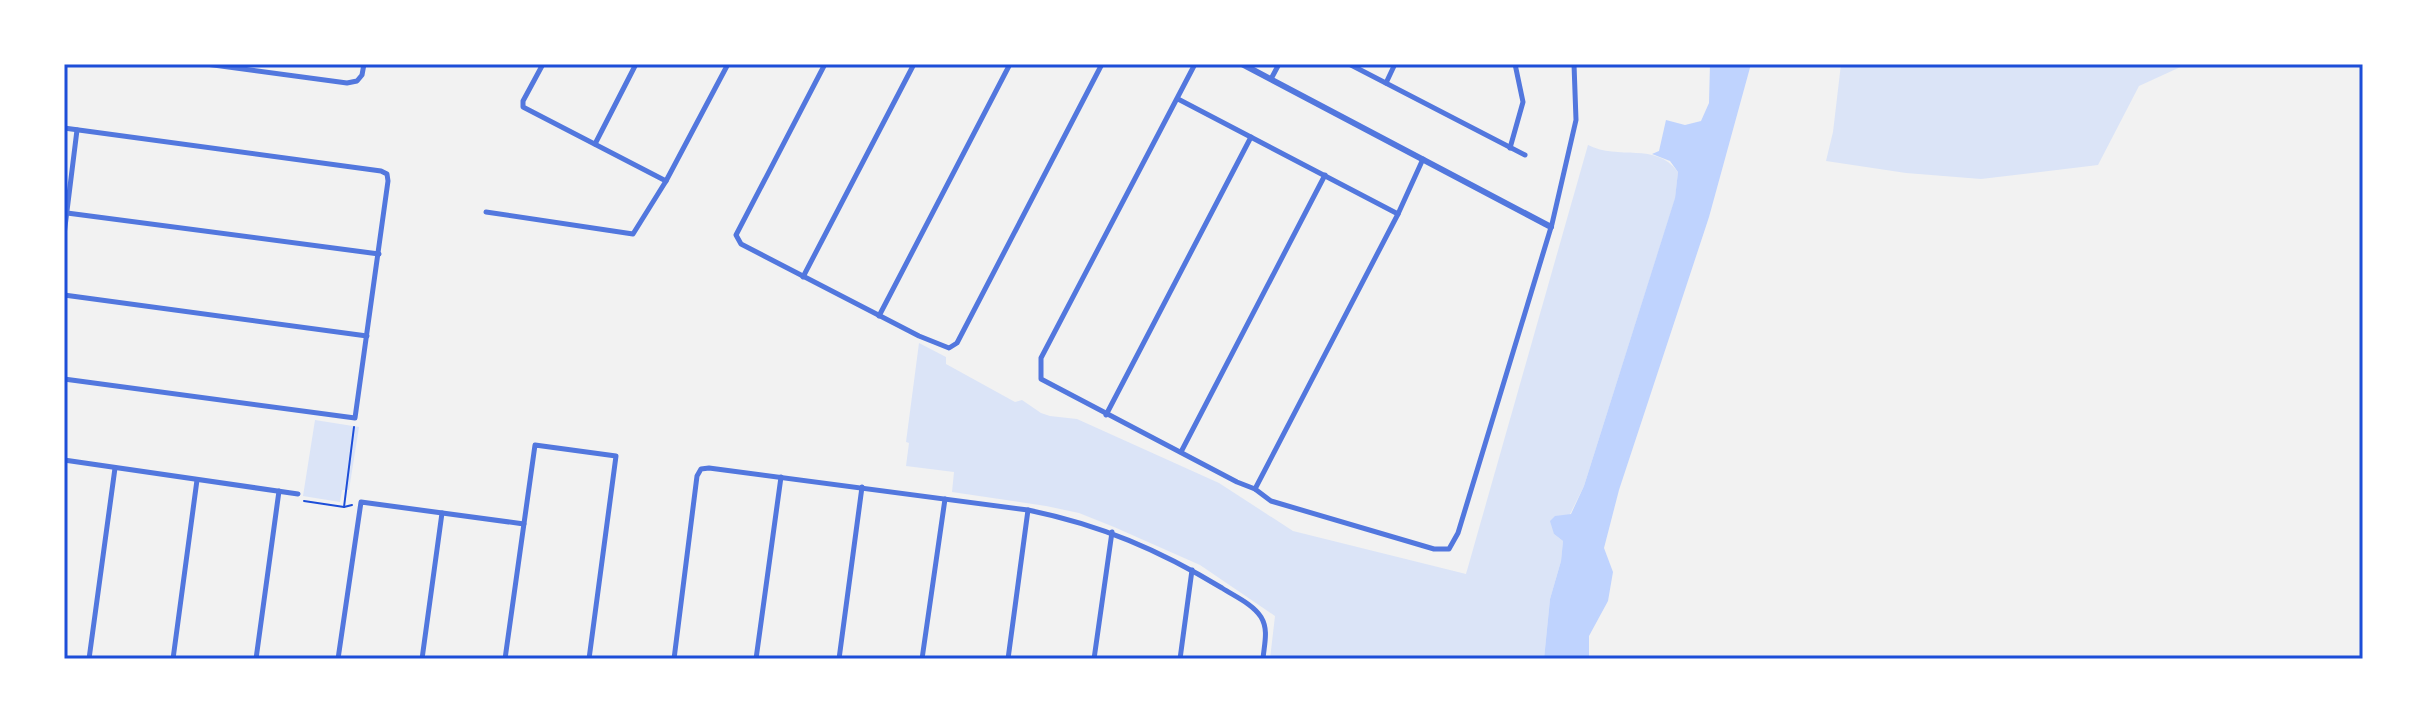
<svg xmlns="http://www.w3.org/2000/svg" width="2427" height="723" viewBox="0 0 2427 723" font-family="'Golos Text',sans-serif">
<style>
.green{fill:#dbe4f7}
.water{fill:#bfd3fe}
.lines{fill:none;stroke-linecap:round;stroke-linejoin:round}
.path{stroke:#1d4ed8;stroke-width:2}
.minor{stroke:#5277de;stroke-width:5}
.tertiary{stroke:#5277de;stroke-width:6}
.neatline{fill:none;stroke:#1d4ed8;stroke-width:3}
</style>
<rect width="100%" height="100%" fill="#f2f2f2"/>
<g class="green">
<polygon points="1841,64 2187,64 2139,86 2098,165 1981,179 1906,173 1826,161 1833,132"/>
<path d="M1588,145C1619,161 1655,141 1678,172L1675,199L1584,486L1570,514L1554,534L1563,541L1561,561L1550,599L1544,659H1270L1275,616L1200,565L1114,527L1079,513L1046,506L952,492L954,472L906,466L909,443L906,442L919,343L946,357V364L1015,402L1022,400L1041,413L1050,416L1077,419L1219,483L1293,531L1466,574Z"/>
<polygon points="315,420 359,427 349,490 342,490 340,502 303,496"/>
</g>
<polygon class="water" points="1710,64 1751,64 1709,217 1619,490 1604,548 1613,572 1608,601 1589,636 1589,659 1544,659 1550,599 1561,561 1563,541 1554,534 1550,521 1555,516 1571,514 1584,486 1675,198 1678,172 1670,161 1652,154 1659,151 1666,120 1685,125 1701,121 1709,103"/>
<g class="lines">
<g class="path">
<polyline points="304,501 344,507 352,505"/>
<polyline points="344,507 354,427"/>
</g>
<g class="minor">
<polyline points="206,64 347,83 357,81 362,75 364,64"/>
<polyline points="543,64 523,101 523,107 666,181"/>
<polyline points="825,64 736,235 741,244 919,336 949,348 957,343 1102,64"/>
<polyline points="1195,64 1041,358 1041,379 1237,482 1255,489 1271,501 1434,549 1449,549 1458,533 1552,224 1576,120 1574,64"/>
<polyline points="1349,64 1525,155"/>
<polyline points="1271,79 1279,64"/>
<polyline points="1386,83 1395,64"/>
<polyline points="1178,99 1398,214"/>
<polyline points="64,128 381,171 387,174 388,181 355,418 64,379"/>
<polyline points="595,144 636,64"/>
<polyline points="1510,148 1523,102 1515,64"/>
<polyline points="486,212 633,234 666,181 728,64"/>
<polyline points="67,213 379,254"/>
<polyline points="64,235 77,130"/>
<polyline points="803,277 914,64"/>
<polyline points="64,295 367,336"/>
<polyline points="879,316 1010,64"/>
<polyline points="1106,415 1251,137"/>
<polyline points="1181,452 1325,175"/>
<polyline points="64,460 298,494"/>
<polyline points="1255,489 1398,214 1423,159"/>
<polyline points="89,659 115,468"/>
<polyline points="173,659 197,480"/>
<polyline points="256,659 279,491"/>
<polyline points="338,659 361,502 524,524"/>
<polyline points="422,659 442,513"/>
<polyline points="505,659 535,445 616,456 589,659"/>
<path d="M674,659L697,476L701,469L709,468L1028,510C1101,525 1159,550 1222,588C1234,596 1253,604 1261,617C1269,630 1264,645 1263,659"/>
<polyline points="756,659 781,477"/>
<polyline points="839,659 862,487"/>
<polyline points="922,659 945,499"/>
<polyline points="1008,659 1028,510"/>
<polyline points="1094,659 1112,532"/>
<polyline points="1180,659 1192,570"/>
</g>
<polyline class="tertiary" points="1242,64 1551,227"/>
</g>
<rect width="2427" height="723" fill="none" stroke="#ffffff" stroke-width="132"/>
<rect x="66" y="66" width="2295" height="591" class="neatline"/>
</svg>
